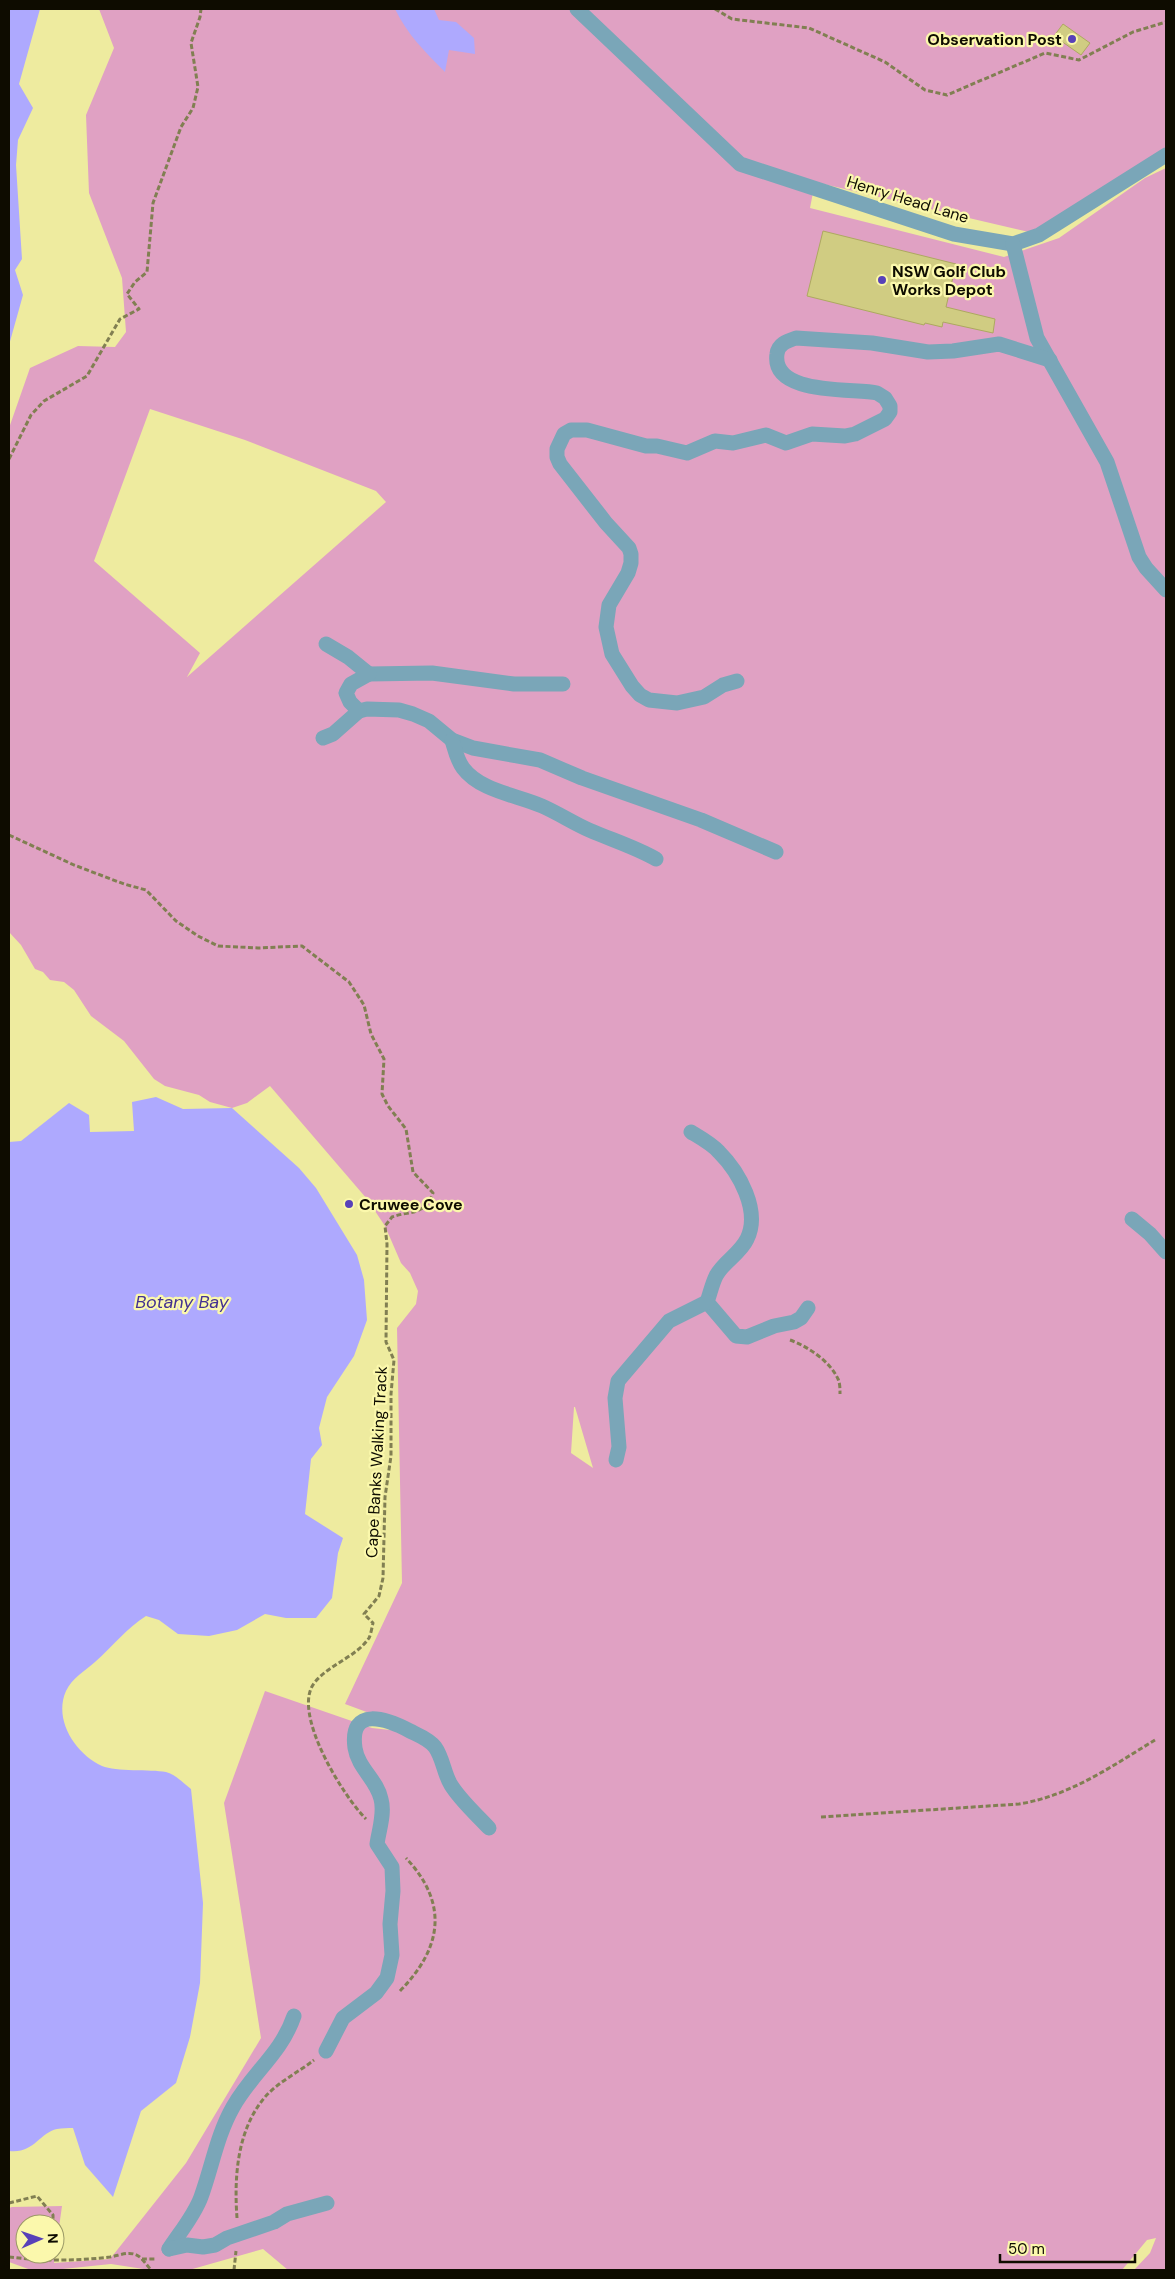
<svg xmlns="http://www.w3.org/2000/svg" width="1175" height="2279" viewBox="0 0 1175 2279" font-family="'DM Sans',sans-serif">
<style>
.green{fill:#e0a1c3;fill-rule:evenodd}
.water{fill:#aea9fe}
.building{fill:#d0cc82;stroke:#ada960}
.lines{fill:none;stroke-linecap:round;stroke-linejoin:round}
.path{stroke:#817f52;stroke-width:3;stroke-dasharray:5 2.5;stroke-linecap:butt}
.minor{stroke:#7aa6b8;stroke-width:15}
.poi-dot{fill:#5841b9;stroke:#fbf8ac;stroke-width:2}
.labels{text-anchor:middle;stroke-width:4.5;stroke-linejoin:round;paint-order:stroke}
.poi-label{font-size:16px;font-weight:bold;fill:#0e0c00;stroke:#fbf8ac;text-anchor:start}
.street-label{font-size:16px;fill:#0e0c00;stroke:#fbf8ac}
.water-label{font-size:18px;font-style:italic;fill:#433191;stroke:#fbf8ac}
</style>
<rect width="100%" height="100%" fill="#eeeb9f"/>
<path class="green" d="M99,9H1166V154L1033,233L815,182L810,208L1004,257L1059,238L1145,178L1166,168V2270H1134L1150,2253L1156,2238L1147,2240L1122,2270H288L263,2249L189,2270H150L111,2264L53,2270H31L9,2262V2208L12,2207L62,2206L54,2263L110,2259L186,2163L261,2038L224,1803L265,1691L372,1728L426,1734L345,1704L402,1583L397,1328L416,1304L418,1291L410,1273L401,1263L385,1226L367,1199L270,1086L247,1103L232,1108L210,1102L199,1095L165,1086L154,1079L124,1041L91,1016L74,990L64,982L50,980L43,972L35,969L21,945L9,932V428L30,368L78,346L115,347L126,332L122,278L89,193L86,115L114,48ZM150,409L245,440L376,491L386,502L187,677L200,653L94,561ZM574,1407H575L593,1468L571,1453ZM25,2224H55V2254H25Z"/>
<g class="water">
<polygon points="9,9 40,9 19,84 33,108 18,140 16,165 22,259 15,270 23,295 9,345"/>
<path d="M395,9H434L439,20L456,22L474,38L475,54L449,50L445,72C425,52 407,34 395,9Z"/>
<path d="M156,1097L183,1109L232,1108L299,1168L316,1188L357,1255L364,1280L367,1320L354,1356L327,1397L319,1428L322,1445L311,1459L305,1514L343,1538L338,1553L332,1598L316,1618H286L265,1614L237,1630L209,1636L178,1634L159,1620L146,1616C127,1628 113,1646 95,1662C85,1671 72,1678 66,1691C53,1720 76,1754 102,1766C116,1772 150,1769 166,1772C175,1774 184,1784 191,1789L203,1903L200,1983L190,2037L176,2083L141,2111L113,2197L85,2165L73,2128C68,2128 62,2128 57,2129C39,2133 34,2154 9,2151V1142L21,1141L69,1103L89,1115L90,1132L134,1131L132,1102Z"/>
</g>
<g class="building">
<polygon points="1063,24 1090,43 1081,55 1054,36"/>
<polygon points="823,231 956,264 946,307 995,319 993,333 943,322 942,327 925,323 924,325 807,296"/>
</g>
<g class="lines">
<g class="path">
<polyline points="715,9 732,19 809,28 885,62 925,90 947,95 1045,53 1079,60 1133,32 1166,22"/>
<polyline points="9,459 31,415 44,401 87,376 120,319 139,309 127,294 135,282 147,272 153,203 181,127 193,108 198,87 191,43 200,17 201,9"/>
<path d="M9,835L74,865L124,884L146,890L176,921L198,936L218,946L258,948L302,946L349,982L364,1005L371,1034L384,1059L382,1094L388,1106L406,1129L413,1172L433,1193C424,1216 412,1210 392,1217L385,1226L387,1244L386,1342L394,1360L391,1394V1456L385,1497L383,1578L379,1596L364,1614L373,1623C372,1627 371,1634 369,1638C356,1657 330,1664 315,1682C290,1711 343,1796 366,1819"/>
<path d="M790,1340C807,1346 830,1361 838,1379C840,1383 840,1389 840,1394"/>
<path d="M821,1817L1019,1804C1070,1796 1112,1766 1155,1740"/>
<path d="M400,1991C442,1948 449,1904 406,1858"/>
<polyline points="9,2203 37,2196 53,2215 53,2224"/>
<path d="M237,2218C234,2177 237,2130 265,2097C278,2082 299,2072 314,2060"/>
<path d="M9,2257C42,2261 76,2261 110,2257C122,2255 132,2249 142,2259H156"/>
<polyline points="142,2259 151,2270"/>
<polyline points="48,2261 50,2254"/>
<polyline points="234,2270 236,2251"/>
</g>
<g class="minor">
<polyline points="577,9 740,164 954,234 1013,244 1039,235 1166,155"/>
<polyline points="1013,244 1037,338 1107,462 1139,557 1146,568 1166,590"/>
<polyline points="369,674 432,673 514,684 563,684"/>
<path d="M737,681L723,685L704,697L677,703L649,700L640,695L632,686L612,654L606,627L609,605L628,573L631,563V554L629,548L606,523L560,464L557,457V449L564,434L571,430H587L646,446H657L687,453L715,441L733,443L766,435L786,443L812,434L845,436L855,434L885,419L890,412V406L885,398L877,393C854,388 771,396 777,354C778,344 787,341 796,338L872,343L928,352L953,351L999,344L1050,360"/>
<polyline points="359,711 367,709 399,710 413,714 429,721 452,740 473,748 540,760 582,778 701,820 776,852"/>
<polyline points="323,738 333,734 359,711 350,702 346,693 351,684 369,674 348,657 326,644"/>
<path d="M452,740C455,750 457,760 463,768C480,791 517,795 542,806C558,813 573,823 589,830C612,840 635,847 656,859"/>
<path d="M691,1132C701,1138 712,1144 719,1152C739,1172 761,1211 747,1239C740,1254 723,1262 716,1276C712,1284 710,1294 707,1302L736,1336L747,1337L774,1326L794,1322L801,1318L808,1308"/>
<polyline points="1132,1219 1150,1234 1166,1252"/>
<polyline points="616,1460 619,1447 615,1398 618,1381 669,1321 707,1302"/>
<path d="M326,2051L343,2018L376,1993L387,1978L392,1955L390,1924L393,1891L392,1867L377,1844C379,1830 385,1813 381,1799C377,1780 358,1768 355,1748C349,1705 387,1719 410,1731C418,1735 429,1739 435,1747C443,1758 444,1774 451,1785C461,1801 476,1814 489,1828"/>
<path d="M169,2249C180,2232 194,2216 201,2197C212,2167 217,2135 233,2107C252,2073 281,2054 294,2016"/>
<polyline points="169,2249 187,2245 203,2247 215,2245 227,2238 274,2222 287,2214 327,2203"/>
</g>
</g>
<g class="poi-dot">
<circle cx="1072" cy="39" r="5"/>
<circle cx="882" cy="280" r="5"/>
<circle cx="349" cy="1204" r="5"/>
</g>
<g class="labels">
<g class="poi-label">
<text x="1062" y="45" text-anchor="end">Observation Post</text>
<text x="892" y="277">NSW Golf Club<tspan x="892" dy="18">Works Depot</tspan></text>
<text x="359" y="1210">Cruwee Cove</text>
</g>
<g class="street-label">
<text transform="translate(908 199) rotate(17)" y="6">Henry Head Lane</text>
<text transform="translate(376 1462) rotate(-87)" y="6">Cape Banks Walking Track</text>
</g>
<g class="water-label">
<text x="182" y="1308">Botany Bay</text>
</g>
</g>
<rect width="1175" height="2279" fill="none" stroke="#0e0c00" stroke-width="20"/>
<g transform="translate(40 2239) rotate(88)"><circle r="24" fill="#fbf8ac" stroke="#9c9a67"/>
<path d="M0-4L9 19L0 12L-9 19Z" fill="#5841b9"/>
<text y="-8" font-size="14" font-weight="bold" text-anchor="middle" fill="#0e0c00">N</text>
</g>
<path d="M1000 2254v8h135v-8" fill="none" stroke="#0e0c00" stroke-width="2.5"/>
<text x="1008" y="2254" font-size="15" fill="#0e0c00" stroke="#fbf8ac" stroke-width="4" paint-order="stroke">50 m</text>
</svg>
